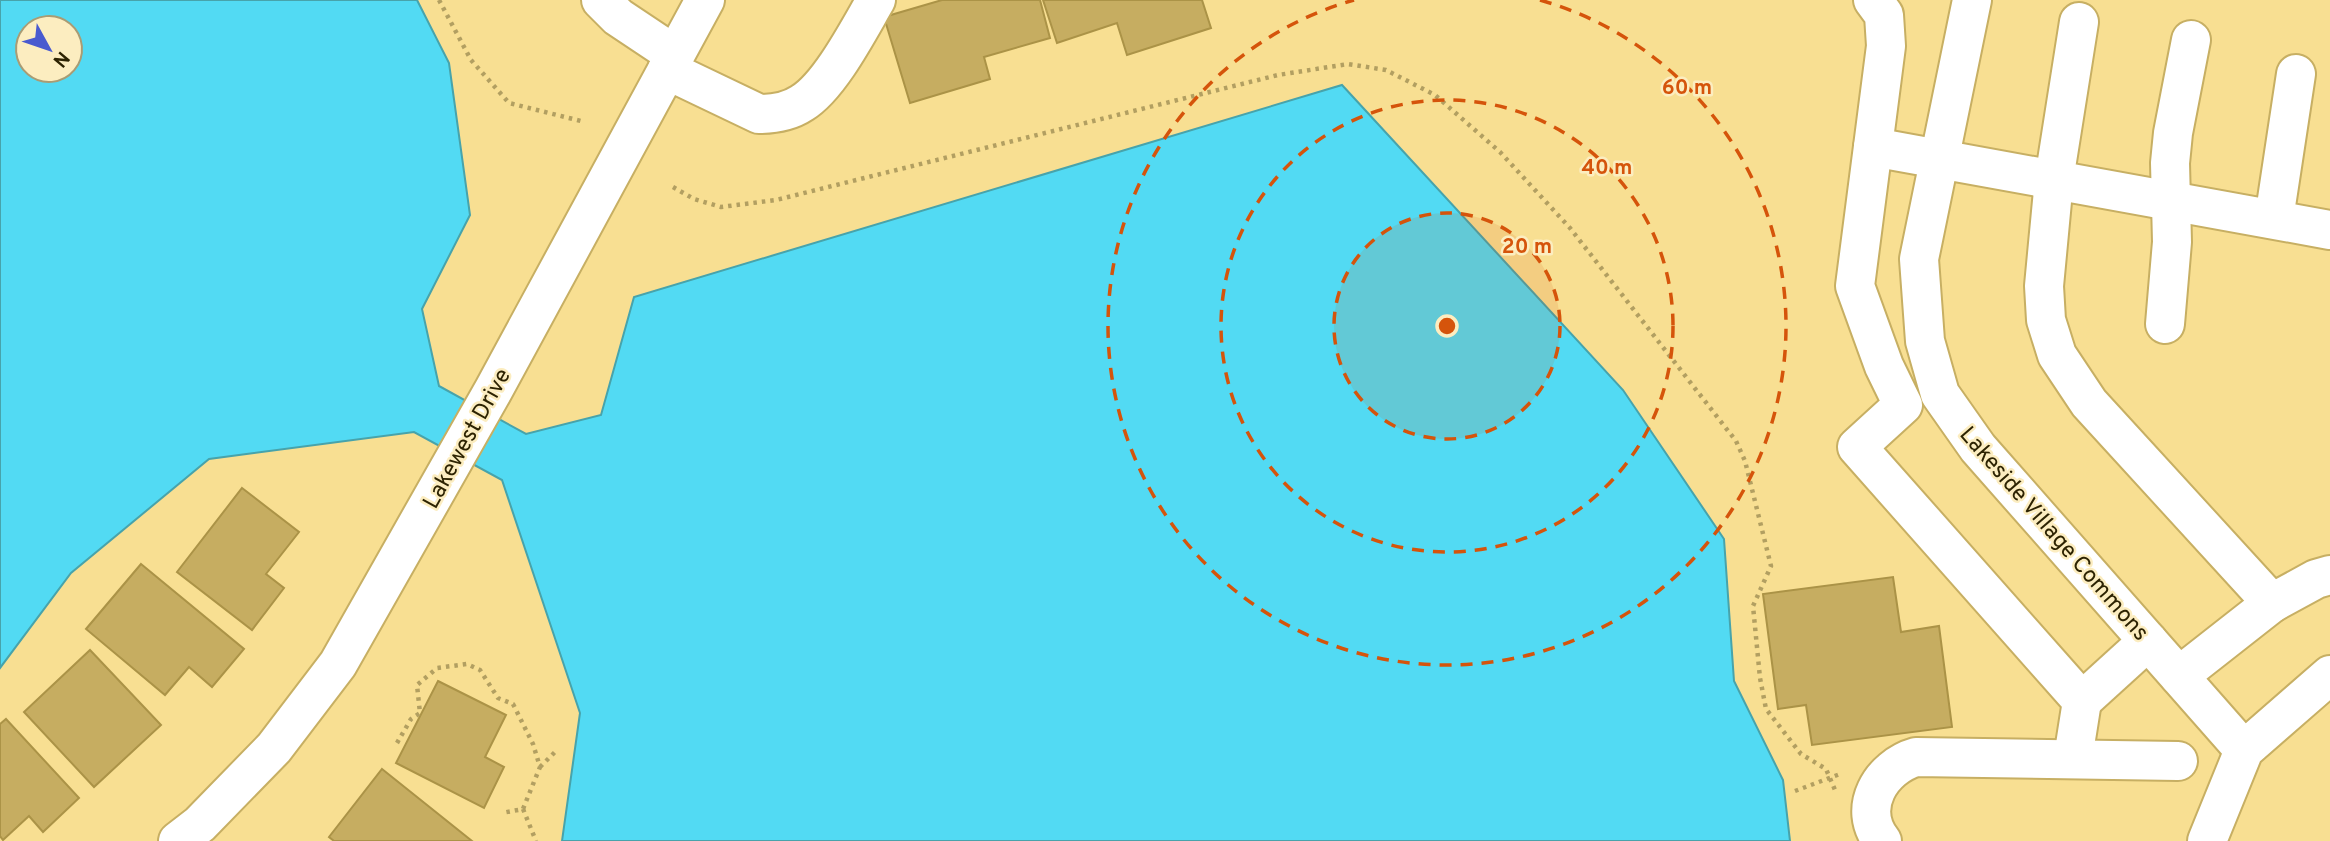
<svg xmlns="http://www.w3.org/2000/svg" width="2330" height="841" viewBox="0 0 2330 841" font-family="Overpass,sans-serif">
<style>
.water{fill:#52daf3;stroke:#47a3ab;stroke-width:2;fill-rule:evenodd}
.building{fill:#c6ad61;stroke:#ab9347;stroke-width:2}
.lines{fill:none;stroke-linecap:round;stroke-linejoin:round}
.minor-casing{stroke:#c7af63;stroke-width:42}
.path{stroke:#b29f61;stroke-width:4.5;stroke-dasharray:3.5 5;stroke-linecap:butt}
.minor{stroke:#fff;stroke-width:38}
.ring{fill:none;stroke:#d5540b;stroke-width:3.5;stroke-dasharray:12 9}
.labels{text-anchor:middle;stroke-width:5;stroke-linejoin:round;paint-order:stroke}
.street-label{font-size:23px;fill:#2d2302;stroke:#fcedc0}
.centre{fill:#d5540b;stroke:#fcedc0;stroke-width:3.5}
.ring-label{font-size:21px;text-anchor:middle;font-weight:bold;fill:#d5540b;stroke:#fcedc0;stroke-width:5;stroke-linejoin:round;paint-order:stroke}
</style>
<rect width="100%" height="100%" fill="#f8df92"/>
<path class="water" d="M0,0H417L449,63L470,215L422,309L439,386L526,434L601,415L634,297L1342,85L1623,390L1724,539L1734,681L1783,780L1790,841H562L580,713L502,480L414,432L209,459L71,573L0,668ZM28,28H70V70H28Z"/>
<g class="building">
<polygon points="942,0 1040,0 1050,38 984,57 990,79 910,103 884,17"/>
<polygon points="1043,0 1202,0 1211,28 1127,55 1117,23 1057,43"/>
<polygon points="242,488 299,532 266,574 284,588 252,630 177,572"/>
<polygon points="141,564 244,649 212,687 189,667 165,695 86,629"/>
<polygon points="1893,577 1901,632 1939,626 1952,727 1812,745 1806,705 1778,709 1763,594"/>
<polygon points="90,650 161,725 94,787 24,712"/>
<polygon points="438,681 506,715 485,757 504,767 484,808 396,763"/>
<polygon points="6,719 79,798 43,832 29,816 3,840 0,836 0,724"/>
<polygon points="382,769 472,841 334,841 329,837"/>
</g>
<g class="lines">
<g class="minor-casing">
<g id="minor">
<polyline points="601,0 618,17 675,55"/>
<polyline points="1873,0 1884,15 1886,46 1855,286 1884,366 1903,405 1857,447 2082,701 2073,758"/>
<polyline points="1972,0 1919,259 1925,341 1940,394 1978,448 2244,750"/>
<polyline points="2079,22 2054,180 2044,286 2046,320 2057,355 2089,403 2272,603 2179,676"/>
<path d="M667,70L759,114C774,114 790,111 802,103C830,86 859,29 876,0"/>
<polyline points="1873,147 2330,230"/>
<polyline points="2274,219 2296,74"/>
<polyline points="2165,324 2172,242 2170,163 2173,133 2191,40"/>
<polyline points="2272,603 2316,579 2330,575"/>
<polyline points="2082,701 2148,641"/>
<polyline points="178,841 200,824 274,748 338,664 494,389 705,0"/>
<path d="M1882,841C1856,808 1881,767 1916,757L2178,761"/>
<polyline points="2207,841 2244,750 2330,675"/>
</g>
</g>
<g class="path">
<polyline points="439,0 471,60 509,103 581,121"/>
<polyline points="673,187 694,199 721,207 776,200 1278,75 1348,64 1386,70 1435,95 1500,152 1570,228 1736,441 1745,461 1771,566 1753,606 1760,678 1766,709 1801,754 1826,769 1835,790"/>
<polyline points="397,743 411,719 420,713 417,685 437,668 467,664 480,670 498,698 513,704 533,744 540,767 523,809 502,813"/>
<polyline points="540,767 557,750"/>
<polyline points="1795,791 1840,774"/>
<polyline points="523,809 536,841"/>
</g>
<use href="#minor" class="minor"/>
</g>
<circle cx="1447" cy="326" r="113" fill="#d5540b" fill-opacity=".12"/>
<g class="ring">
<circle cx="1447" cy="326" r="113"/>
<circle cx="1447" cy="326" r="226"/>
<path d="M1540 0A339 339 0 1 1 1354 0"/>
</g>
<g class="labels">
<g class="street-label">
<text transform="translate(466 438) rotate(-61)" y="8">Lakewest Drive</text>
<text transform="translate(2055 533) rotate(49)" y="8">Lakeside Village Commons</text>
</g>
</g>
<circle cx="1447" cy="326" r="10" class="centre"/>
<g class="ring-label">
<text x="1687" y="94">60 m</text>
<text x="1607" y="174">40 m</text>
<text x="1527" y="253">20 m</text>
</g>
<g transform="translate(49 49) rotate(130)"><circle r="33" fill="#fcedc0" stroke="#a99c74" stroke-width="2"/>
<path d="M0-5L12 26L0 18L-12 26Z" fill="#495acf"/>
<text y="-10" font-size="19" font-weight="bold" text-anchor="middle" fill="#2d2302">N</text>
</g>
</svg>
